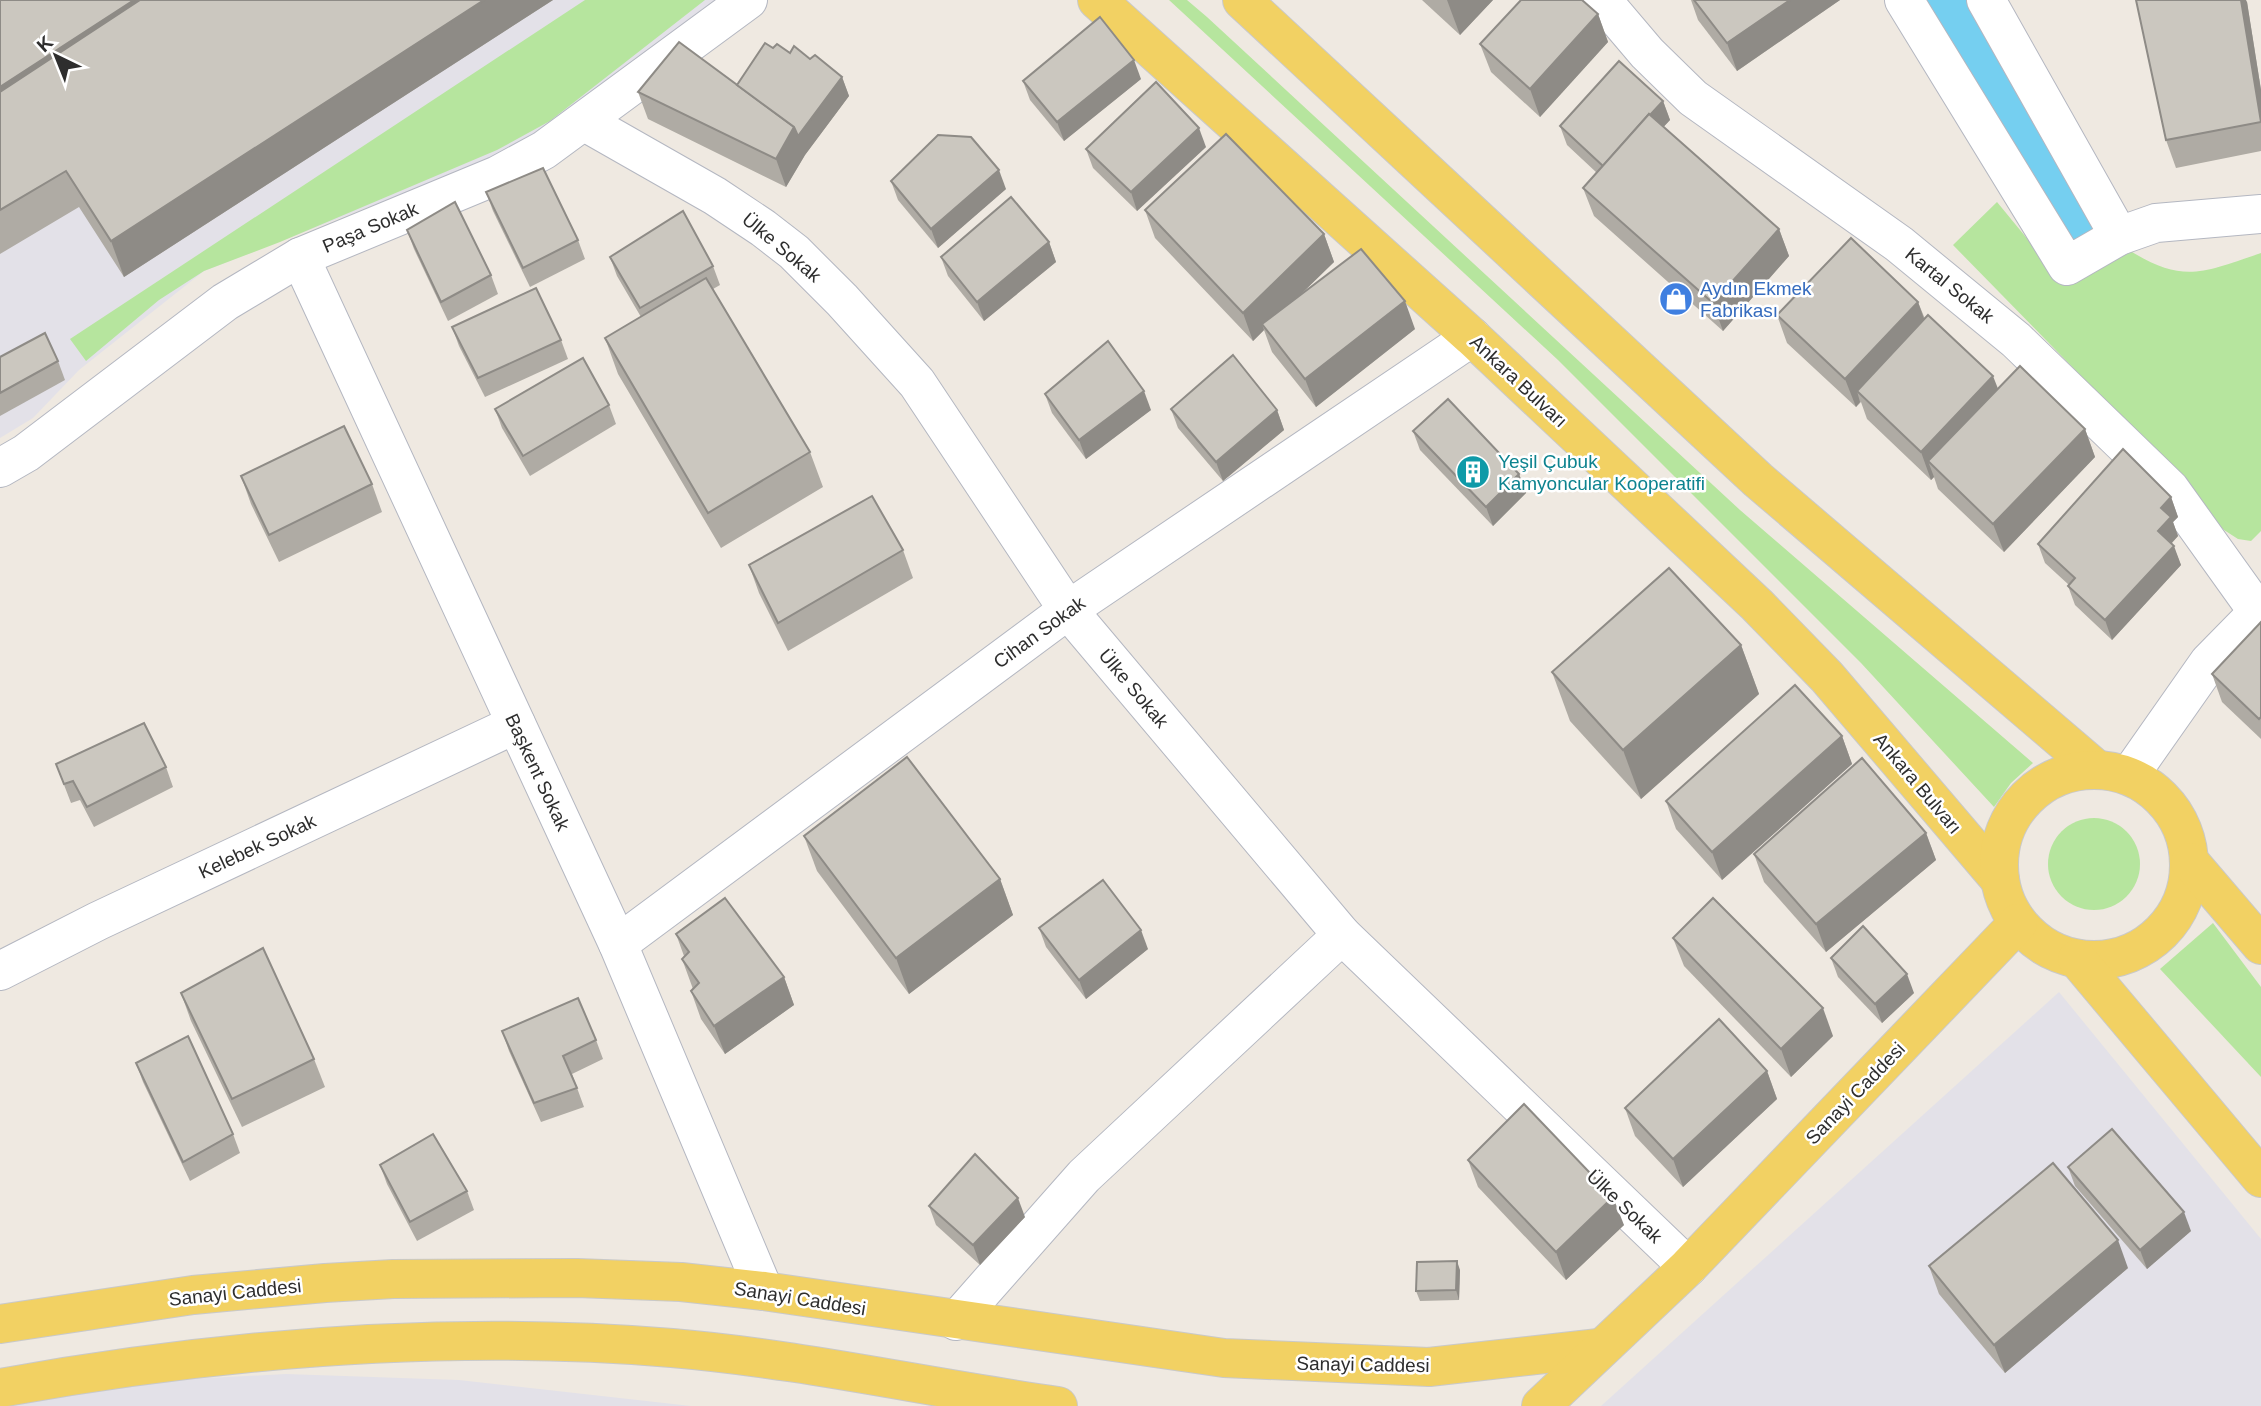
<svg xmlns="http://www.w3.org/2000/svg" width="2261" height="1406" viewBox="0 0 2261 1406" font-family="Helvetica,sans-serif">
<style>
.industrial{fill:#e3e1e8}
.green{fill:#b6e59e}
.water{fill:#75cff0}
.lines{fill:none;stroke-linecap:round;stroke-linejoin:round}
.minor-casing{stroke:#b4b7c1;stroke-width:40}
.major-casing{stroke:#c9c9c9;stroke-width:40}
.minor{stroke:#fff;stroke-width:38}
.major{stroke:#f2d163;stroke-width:38}
.wall{fill:#afaba4}
.shaded-wall{fill:#8e8b86}
.building{fill:#cbc7bf;stroke:#8e8b86;stroke-width:2}
.labels{text-anchor:middle;stroke-width:5;stroke-linejoin:round;paint-order:stroke}
.street-label{font-size:19px;fill:#2e2e2e;stroke:#fff}
.shop-label{font-size:19px;fill:#366cbe;stroke:#fff;text-anchor:start}
.culture-label{font-size:19px;fill:#0d838f;stroke:#fff;text-anchor:start}
</style>
<rect width="100%" height="100%" fill="#efe9e1"/>
<g class="industrial">
<polygon points="0,0 716,0 549,127 497,157 204,271 79,370 33,418 0,438"/>
<polygon points="2059,992 2261,1239 2261,1406 1601,1406"/>
<polygon points="286,1374 459,1380 691,1406 0,1406 112,1383"/>
</g>
<g class="green">
<polygon points="585,0 705,0 550,121 497,150 280,242 204,271 159,300 86,361 70,339"/>
<polygon points="1169,0 1187,0 1207,17 1740,510 2033,763 2011,783 1994,807 1861,663 1558,360"/>
<path d="M1997,202L2061,280L2124,247C2182,284 2199,274 2261,253V531L2251,541L2238,539L2224,530L2134,430L1953,245Z"/>
<circle cx="2094" cy="864" r="46"/>
<polygon points="2213,923 2261,987 2261,1077 2160,969"/>
</g>
<polygon class="water" points="1923,0 1971,0 2110,236 2074,255"/>
<g class="lines">
<g class="minor-casing">
<g id="minor">
<polyline points="1602,0 1647,53 1693,98 1899,244 2016,340 2170,489 2258,612"/>
<polyline points="1904,0 2067,266 2119,236 2156,223 2261,214"/>
<polyline points="1986,0 2119,236"/>
<polyline points="585,122 715,196 763,228 794,252 842,300 917,383 1068,610 1342,935 1688,1267"/>
<polyline points="300,257 618,944 764,1291"/>
<polyline points="0,468 26,453 225,302 300,257 498,175 544,150 748,0"/>
<polyline points="2129,776 2209,662 2261,609"/>
<polyline points="618,944 1068,610 1472,337"/>
<polyline points="0,971 98,921 516,724"/>
<polyline points="956,1321 1084,1176 1342,935"/>
</g>
</g>
<g class="major-casing">
<g id="major">
<polyline points="1097,0 1472,337 1757,605 1827,677 2000,880"/>
<polyline points="1242,0 1758,480 2096,769"/>
<circle cx="2094" cy="865" r="95"/>
<polyline points="2190,862 2261,945"/>
<polyline points="2077,959 2261,1178"/>
<polyline points="0,1324 193,1295 325,1283 393,1279 577,1278 681,1282 764,1291 1224,1358 1429,1367 1599,1348"/>
<path d="M0,1388C222,1348 446,1329 672,1348C802,1359 929,1388 1058,1406"/>
<polyline points="1541,1406 1688,1267 2018,923"/>
</g>
</g>
<use href="#minor" class="minor"/>
<use href="#major" class="major"/>
</g>
<g class="wall">
<polygon points="0,0 553,0 124,277 79,207 0,254"/>
<polygon points="1422,0 1493,0 1460,35"/>
<polygon points="1691,0 1840,0 1737,71 1698,20"/>
<polygon points="2247,2 2261,90 2261,151 2176,168 2166,140"/>
<polygon points="1598,14 1608,42 1540,117 1491,72 1480,44"/>
<polygon points="773,48 810,59 842,77 849,96 805,155 786,187 648,119 638,92 737,85"/>
<polygon points="1141,79 1064,141 1030,100 1023,81"/>
<polygon points="1663,101 1670,120 1663,127 1779,229 1789,256 1723,331 1594,216 1583,188 1597,173 1567,145 1560,126"/>
<polygon points="1206,147 1137,211 1093,168 1086,149"/>
<polygon points="891,181 1006,189 938,248 898,200"/>
<polygon points="486,192 578,240 585,259 530,287 493,211"/>
<polygon points="1145,210 1324,234 1334,262 1298,297 1415,329 1316,407 1272,352 1264,330 1253,341 1155,238"/>
<polygon points="407,230 491,275 498,294 448,321 414,249"/>
<polygon points="1049,242 1056,262 984,321 948,276 941,257"/>
<polygon points="610,257 713,266 720,285 713,289 810,452 823,487 721,548 618,374 605,338 641,317 617,276"/>
<polygon points="1918,302 1925,319 1998,389 2085,429 2095,457 2004,552 1938,489 1934,477 1931,480 1867,419 1861,402 1856,407 1787,343 1777,315"/>
<polygon points="452,327 561,340 568,359 485,397 459,346"/>
<polygon points="0,357 58,361 65,380 0,416"/>
<polygon points="1045,394 1151,410 1086,459 1052,413"/>
<polygon points="609,405 616,424 530,476 502,428 495,409"/>
<polygon points="1171,409 1277,410 1284,430 1223,481 1178,428"/>
<polygon points="1413,431 1519,474 1526,493 1493,526 1420,450"/>
<polygon points="241,476 372,484 382,512 279,562 251,504"/>
<polygon points="2171,497 2178,517 2173,522 2178,536 2172,543 2181,565 2112,640 2075,605 2068,586 2069,585 2045,563 2038,544"/>
<polygon points="903,550 913,578 788,651 759,593 749,565"/>
<polygon points="2261,622 2261,739 2222,702 2212,674"/>
<polygon points="1741,645 1759,694 1641,799 1570,721 1552,672"/>
<polygon points="1842,736 1852,764 1722,880 1676,829 1666,801"/>
<polygon points="56,764 166,767 173,787 94,827 80,800 71,803"/>
<polygon points="1926,833 1936,860 1826,952 1764,882 1754,854"/>
<polygon points="804,836 1000,879 1013,915 909,994 817,871"/>
<polygon points="1039,928 1148,949 1086,999 1046,947"/>
<polygon points="676,934 784,977 794,1005 725,1054 701,1019 691,991 693,989 682,959 684,956"/>
<polygon points="1673,938 1833,1036 1791,1077 1684,966"/>
<polygon points="1831,958 1914,993 1882,1023 1838,977"/>
<polygon points="181,993 314,1059 325,1087 242,1127 191,1021"/>
<polygon points="502,1031 596,1040 603,1059 572,1074 584,1107 541,1122 509,1051"/>
<polygon points="136,1063 233,1134 240,1153 190,1181 143,1082"/>
<polygon points="1767,1071 1777,1099 1683,1187 1635,1136 1625,1108"/>
<polygon points="1468,1160 1624,1225 1566,1280 1478,1187"/>
<polygon points="380,1165 467,1191 474,1210 417,1241 387,1184"/>
<polygon points="2068,1167 2191,1231 2147,1269 2075,1186"/>
<polygon points="929,1206 1025,1217 980,1265 936,1225"/>
<polygon points="1929,1266 2128,1268 2005,1373 1939,1294"/>
<polygon points="1460,1270 1459,1300 1420,1301 1416,1291"/>
</g>
<g class="shaded-wall">
<polygon points="134,0 202,0 0,132 0,87"/>
<polygon points="484,0 553,0 124,277 111,241"/>
<polygon points="1447,0 1493,0 1460,35"/>
<polygon points="1790,0 1840,0 1737,71 1727,43"/>
<polygon points="2241,0 2246,0 2247,2 2261,90 2261,123"/>
<polygon points="1598,14 1608,42 1540,117 1530,89"/>
<polygon points="1134,60 1141,79 1064,141 1057,122"/>
<polygon points="842,77 849,96 805,155 786,187 776,159 794,127"/>
<polygon points="1663,101 1670,120 1610,185 1603,166"/>
<polygon points="1199,128 1206,147 1137,211 1131,192"/>
<polygon points="999,170 1006,189 938,248 931,229"/>
<polygon points="1779,229 1789,256 1723,331 1713,303"/>
<polygon points="1324,234 1334,262 1265,329 1262,324 1264,330 1253,341 1243,313"/>
<polygon points="1049,242 1056,262 984,321 977,302"/>
<polygon points="1405,301 1415,329 1316,407 1305,379"/>
<polygon points="1918,302 1928,330 1857,391 1860,402 1856,407 1845,379"/>
<polygon points="1993,376 2004,404 1928,461 1934,477 1931,480 1921,452"/>
<polygon points="1144,391 1151,410 1086,459 1079,440"/>
<polygon points="1277,410 1284,430 1223,481 1216,462"/>
<polygon points="2085,429 2095,457 2004,552 1993,524"/>
<polygon points="1519,474 1526,493 1493,526 1486,507"/>
<polygon points="2171,497 2178,517 2173,522 2178,536 2165,550 2158,531 2161,508"/>
<polygon points="2174,546 2181,565 2112,640 2105,620"/>
<polygon points="1741,645 1759,694 1641,799 1623,750"/>
<polygon points="1842,736 1852,764 1722,880 1712,852"/>
<polygon points="1926,833 1936,860 1826,952 1816,924"/>
<polygon points="1000,879 1013,915 909,994 896,958"/>
<polygon points="1141,930 1148,949 1086,999 1079,980"/>
<polygon points="1907,974 1914,993 1882,1023 1875,1004"/>
<polygon points="784,977 794,1005 725,1054 714,1026"/>
<polygon points="1823,1008 1833,1036 1791,1077 1781,1049"/>
<polygon points="1767,1071 1777,1099 1683,1187 1673,1159"/>
<polygon points="1613,1197 1624,1225 1566,1280 1556,1252"/>
<polygon points="1018,1198 1025,1217 980,1265 973,1245"/>
<polygon points="2184,1212 2191,1231 2147,1269 2140,1250"/>
<polygon points="2118,1240 2128,1268 2005,1373 1994,1345"/>
<polygon points="1457,1261 1460,1270 1459,1300 1456,1290"/>
</g>
<g class="building">
<polygon points="0,0 134,0 0,87"/>
<polygon points="140,0 484,0 111,241 66,171 0,210 0,92"/>
<polygon points="1521,0 1582,0 1598,14 1530,89 1480,44"/>
<polygon points="1694,0 1790,0 1727,43"/>
<polygon points="2136,0 2241,0 2261,122 2166,140"/>
<polygon points="1100,17 1134,60 1057,122 1023,81"/>
<polygon points="679,42 794,127 776,159 638,92"/>
<polygon points="765,43 773,48 777,44 790,53 794,46 810,59 815,55 842,77 798,136 794,127 737,85"/>
<polygon points="1619,61 1663,101 1650,115 1649,114 1603,166 1560,126"/>
<polygon points="1156,82 1199,128 1131,192 1086,149"/>
<polygon points="1649,114 1779,229 1713,303 1583,188"/>
<polygon points="1226,134 1324,234 1243,313 1145,210"/>
<polygon points="938,135 971,137 999,170 931,229 891,181"/>
<polygon points="543,168 578,240 523,268 486,192"/>
<polygon points="1011,197 1049,242 977,302 941,257"/>
<polygon points="455,202 491,275 441,302 407,230"/>
<polygon points="683,211 713,266 640,308 610,257"/>
<polygon points="1851,238 1918,302 1845,379 1777,315"/>
<polygon points="1361,249 1405,301 1305,379 1262,324"/>
<polygon points="706,278 810,452 708,513 605,338"/>
<polygon points="536,288 561,340 478,378 452,327"/>
<polygon points="1928,315 1993,376 1921,452 1857,391"/>
<polygon points="45,333 58,361 0,393 0,357"/>
<polygon points="1108,341 1144,391 1079,440 1045,394"/>
<polygon points="1233,355 1277,410 1216,462 1171,409"/>
<polygon points="583,358 609,405 523,456 495,409"/>
<polygon points="2020,366 2085,429 1993,524 1928,461"/>
<polygon points="1448,399 1519,474 1486,507 1413,431"/>
<polygon points="344,426 372,484 269,535 241,476"/>
<polygon points="2123,449 2171,497 2161,508 2171,517 2158,531 2174,546 2105,620 2068,586 2075,578 2038,544"/>
<polygon points="872,496 903,550 778,623 749,565"/>
<polygon points="1669,568 1741,645 1623,750 1552,672"/>
<polygon points="2261,622 2261,717 2259,719 2212,674"/>
<polygon points="1795,685 1842,736 1712,852 1666,801"/>
<polygon points="144,723 166,767 87,807 73,781 64,784 56,764"/>
<polygon points="907,757 1000,879 896,958 804,836"/>
<polygon points="1862,758 1926,833 1816,924 1754,854"/>
<polygon points="1103,880 1141,930 1079,980 1039,928"/>
<polygon points="725,898 784,977 714,1026 691,991 699,983 682,959 689,952 676,934"/>
<polygon points="1713,898 1823,1008 1781,1049 1673,938"/>
<polygon points="1863,926 1907,974 1875,1004 1831,958"/>
<polygon points="263,948 314,1059 232,1099 181,993"/>
<polygon points="578,998 596,1040 563,1056 577,1088 534,1103 502,1031"/>
<polygon points="1719,1019 1767,1071 1673,1159 1625,1108"/>
<polygon points="188,1036 233,1134 183,1162 136,1063"/>
<polygon points="1524,1104 1613,1197 1556,1252 1468,1160"/>
<polygon points="2112,1129 2184,1212 2140,1250 2068,1167"/>
<polygon points="433,1134 467,1191 410,1222 380,1165"/>
<polygon points="975,1154 1018,1198 973,1245 929,1206"/>
<polygon points="2053,1163 2118,1240 1994,1345 1929,1266"/>
<polygon points="1457,1261 1456,1290 1416,1291 1417,1262"/>
</g>
<defs>
<g id="shop-disc" transform="scale(1.75)"><circle r="9.5" fill="#3f7fe0" stroke="#fff"/><path d="M-5-2.5h2.3a2.7 3.5 0 0 1 5.4 0H5L5.5 6h-11ZM-1.5-2.5h3a1.5 2.3 0 0 0-3 0Z" fill="#fff"/></g>
<g id="building-disc" transform="scale(1.75)"><circle r="9.5" fill="#0f9aa8" stroke="#fff"/><path d="M-4-6H4V6H1V3H-1V6H-4ZM-2.5-4.3h1.7v1.8h-1.7ZM.8-4.3h1.7v1.8H.8ZM-2.5-1h1.7V.8h-1.7ZM.8-1h1.7V.8H.8Z" fill="#fff"/></g>
</defs>
<g fill-rule="evenodd">
<use href="#shop-disc" x="1676" y="299"/>
<use href="#building-disc" x="1473" y="472"/>
</g>
<g class="labels">
<g class="street-label">
<text transform="translate(370 227) rotate(-23)" y="7">Paşa Sokak</text>
<text transform="translate(782 247) rotate(40)" y="7">Ülke Sokak</text>
<text transform="translate(1950 285) rotate(39)" y="7">Kartal Sokak</text>
<text transform="translate(1519 381) rotate(43)" y="7">Ankara Bulvarı</text>
<text transform="translate(1039 632) rotate(-36)" y="7">Cihan Sokak</text>
<text transform="translate(1134 688) rotate(50)" y="7">Ülke Sokak</text>
<text transform="translate(538 772) rotate(65)" y="7">Başkent Sokak</text>
<text transform="translate(1918 783) rotate(50)" y="7">Ankara Bulvarı</text>
<text transform="translate(257 846) rotate(-25)" y="7">Kelebek Sokak</text>
<text transform="translate(1855 1093) rotate(-46)" y="7">Sanayi Caddesi</text>
<text transform="translate(1625 1206) rotate(44)" y="7">Ülke Sokak</text>
<text transform="translate(235 1292) rotate(-6)" y="7">Sanayi Caddesi</text>
<text transform="translate(800 1298) rotate(9)" y="7">Sanayi Caddesi</text>
<text transform="translate(1363 1364) rotate(1)" y="7">Sanayi Caddesi</text>
</g>
<g class="shop-label">
<text x="1700" y="295">Aydın Ekmek<tspan x="1700" dy="22">Fabrikası</tspan></text>
</g>
<g class="culture-label">
<text x="1498" y="468">Yeşil Çubuk<tspan x="1498" dy="22">Kamyoncular Kooperatifi</tspan></text>
</g>
</g>
<g transform="translate(56 56) rotate(317)" stroke="#ffffff" stroke-width="5" paint-order="stroke">
<path d="M0-5L12 26L0 18L-12 26Z" fill="#2e2e2e"/>
<text y="-10" font-size="19" font-weight="bold" text-anchor="middle" fill="#2e2e2e">K</text>
</g>
</svg>
